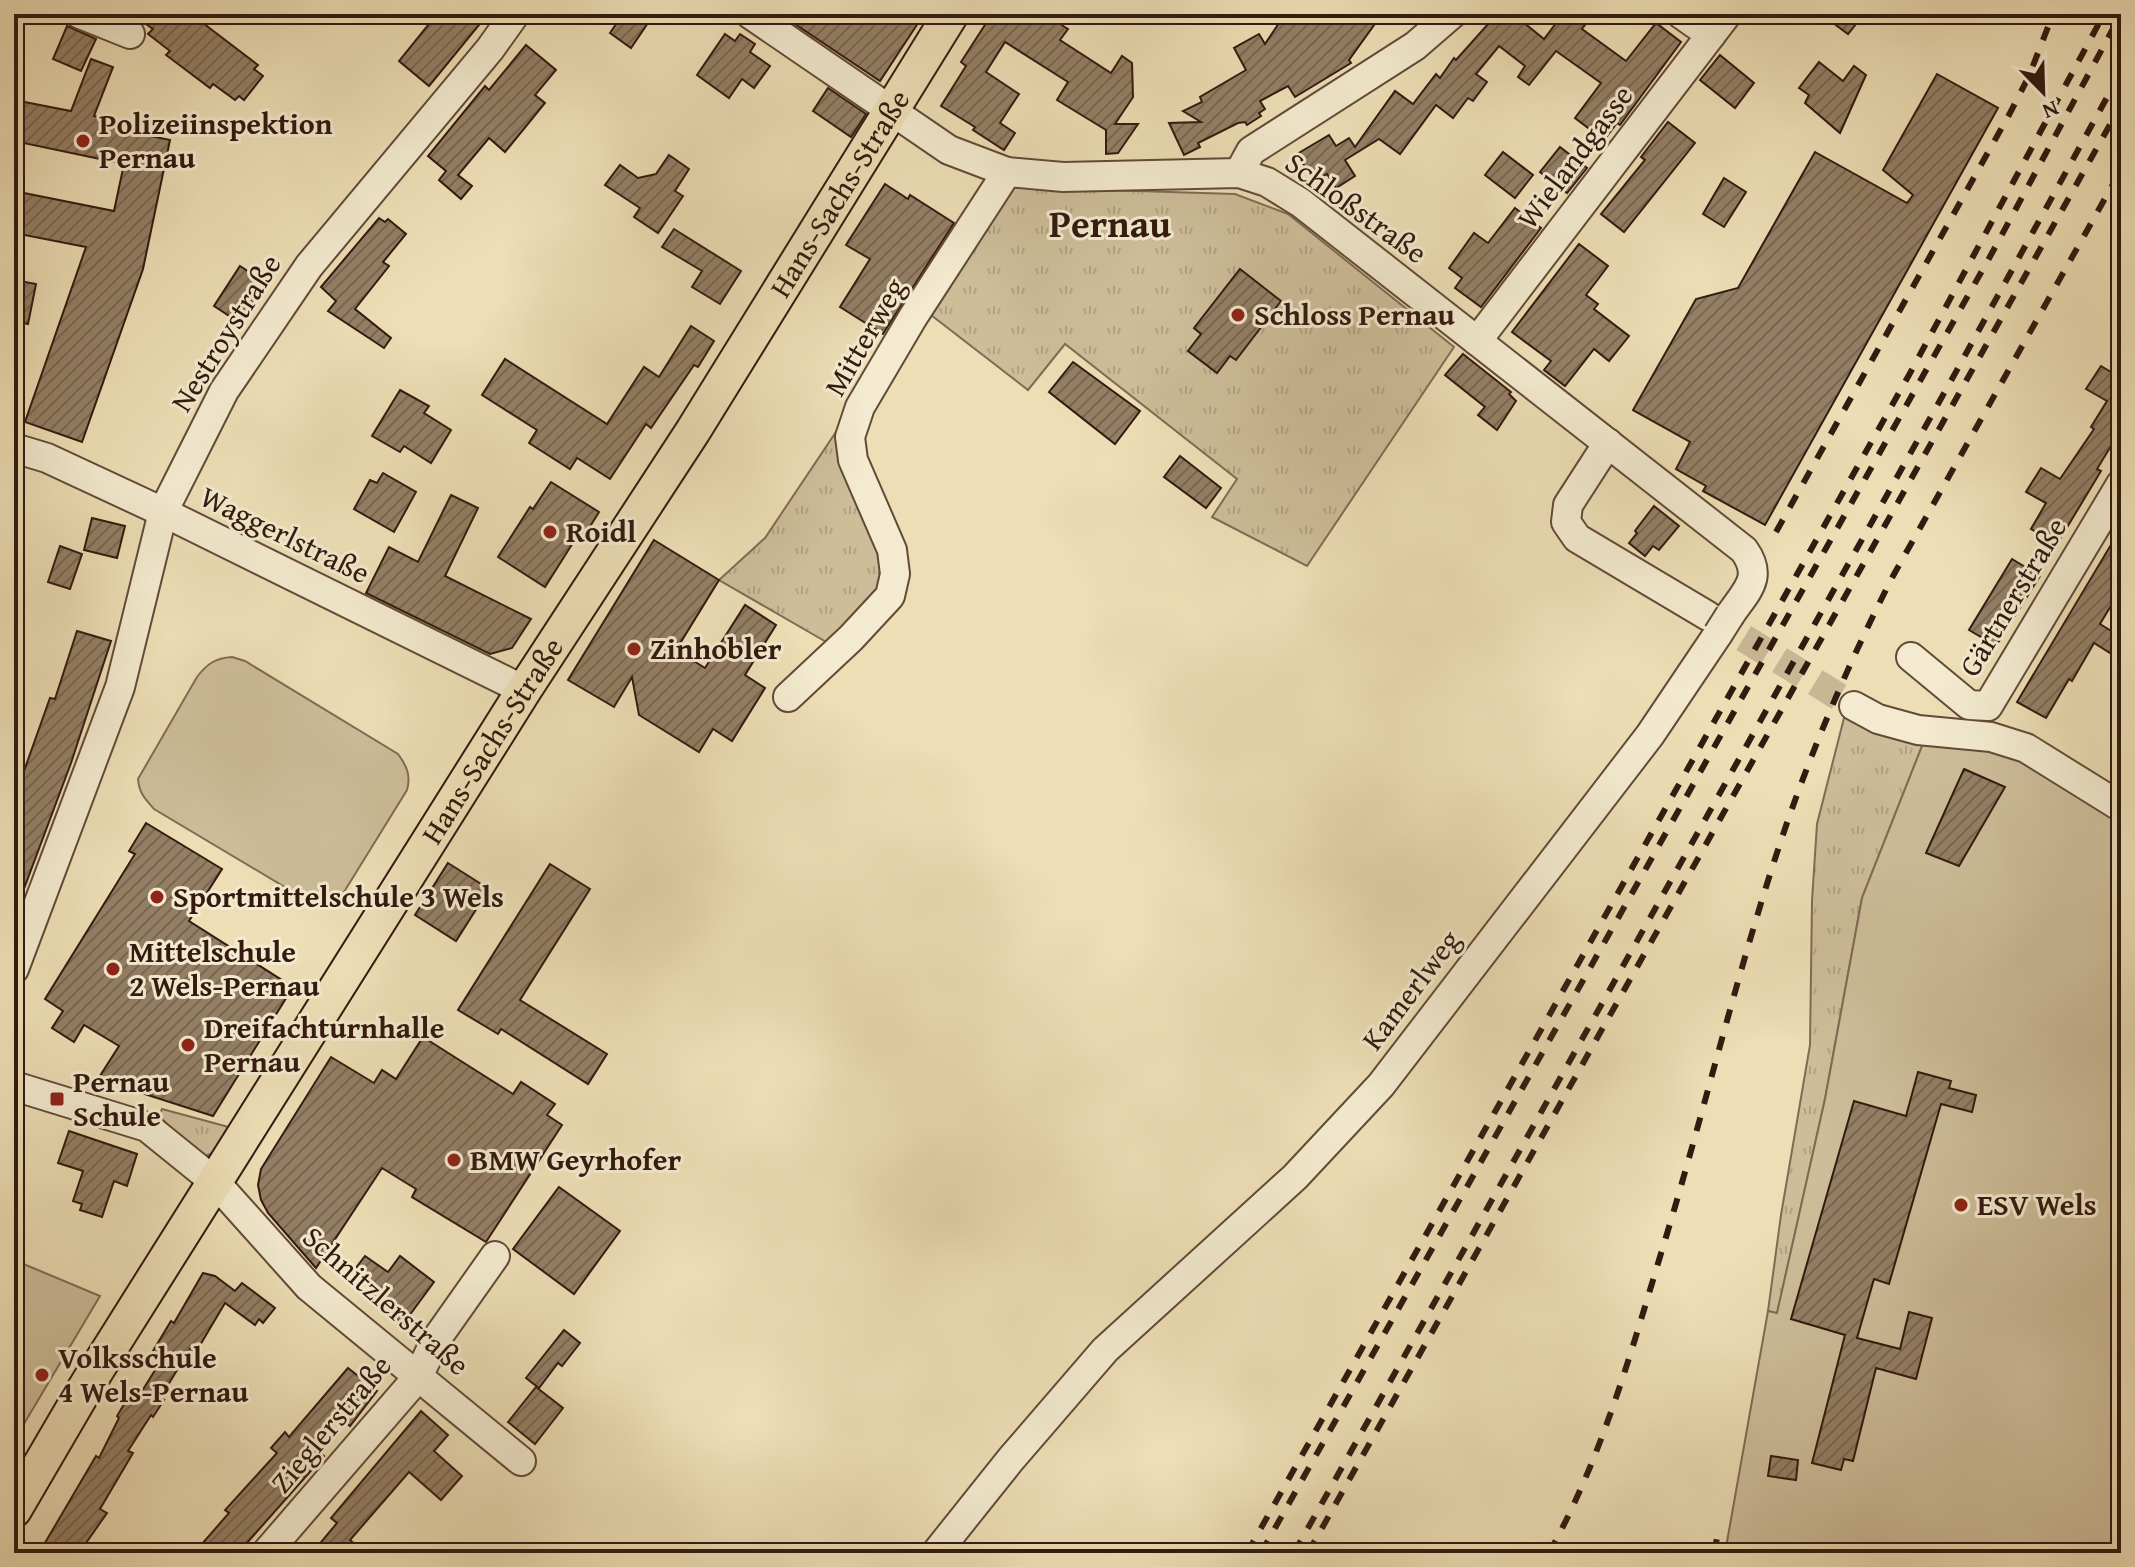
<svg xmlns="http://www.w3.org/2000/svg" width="2135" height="1567" viewBox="0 0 2135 1567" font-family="'Gentium Book Plus',serif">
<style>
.grass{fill:url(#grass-tufts);stroke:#806b54;stroke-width:2}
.pitch{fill:#cdbd99;stroke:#806b54;stroke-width:2}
.building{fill:url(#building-hatch);stroke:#33190f;stroke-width:2}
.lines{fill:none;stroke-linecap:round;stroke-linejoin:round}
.minor-tunnel{stroke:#c8b794;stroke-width:28;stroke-dasharray:28 14;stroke-linecap:butt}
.minor-casing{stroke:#624a38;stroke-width:32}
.major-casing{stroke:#33190f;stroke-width:38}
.minor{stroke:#f3eacf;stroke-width:28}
.major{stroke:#eddeb5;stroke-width:34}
.rail{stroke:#33190f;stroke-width:6;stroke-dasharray:14 14;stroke-linecap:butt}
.minor-bridge-casing{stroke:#624a38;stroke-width:32;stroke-linecap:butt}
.minor-bridge{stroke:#f3eacf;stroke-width:28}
.poi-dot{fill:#8f2418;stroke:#f3eacf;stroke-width:3}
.labels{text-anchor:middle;stroke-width:6;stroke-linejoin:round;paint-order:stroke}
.poi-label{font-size:30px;font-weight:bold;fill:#33190f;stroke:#f3eacf;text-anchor:start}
.street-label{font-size:30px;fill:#33190f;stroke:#f3eacf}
.district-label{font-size:38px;font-weight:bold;fill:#33190f;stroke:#f3eacf}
</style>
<defs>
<pattern id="grass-tufts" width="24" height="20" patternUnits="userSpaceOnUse" patternTransform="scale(2)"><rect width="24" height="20" fill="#cdbd99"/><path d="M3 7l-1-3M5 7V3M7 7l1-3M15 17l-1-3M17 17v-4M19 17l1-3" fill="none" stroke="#b0a283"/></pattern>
<pattern id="building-hatch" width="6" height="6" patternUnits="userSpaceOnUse" patternTransform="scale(2)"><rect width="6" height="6" fill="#947f65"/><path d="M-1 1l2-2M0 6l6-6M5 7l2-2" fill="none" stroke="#796752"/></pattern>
</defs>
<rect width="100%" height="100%" fill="#eddeb5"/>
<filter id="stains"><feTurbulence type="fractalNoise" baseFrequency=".0025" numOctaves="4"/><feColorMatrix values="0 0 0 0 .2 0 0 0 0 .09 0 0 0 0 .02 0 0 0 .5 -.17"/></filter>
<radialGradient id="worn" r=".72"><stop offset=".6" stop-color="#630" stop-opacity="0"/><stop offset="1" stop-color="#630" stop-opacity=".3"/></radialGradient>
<g class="grass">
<polygon points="1011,187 1235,194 1288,214 1454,347 1307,566 1212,517 1237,479 1065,344 1028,390 931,315"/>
<polygon points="848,414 903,554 847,654 719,580 765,538"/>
<polygon points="1845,714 1924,741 1862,898 1825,1099 1777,1314 1768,1311 1781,1215 1810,1045 1812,901 1817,824"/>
<path d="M162,1109L225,1126L234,1129L218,1151L203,1157C185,1146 174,1130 159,1116Z"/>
</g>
<g class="pitch">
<path d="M232,657L245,661L398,754C407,766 411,776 407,790L344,892C333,904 324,907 310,902L154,809C145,799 139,793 138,779L197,677C207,664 215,658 232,657Z"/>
<polygon points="1924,741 2003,751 2121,822 2121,1553 1725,1553 1768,1311 1777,1313 1825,1099 1862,898"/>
<polygon points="14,1260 100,1296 15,1439 14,1438"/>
</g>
<g class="building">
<polygon points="153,14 191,14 258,65 254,69 263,76 244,100 239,96 235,100 213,84 210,88 166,55 170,51 148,34 153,29 146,24"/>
<polygon points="437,14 488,14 429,86 399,61"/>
<polygon points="623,14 654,14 631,48 610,33"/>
<polygon points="780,14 924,14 880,81"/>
<polygon points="992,14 1067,14 1060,24 1068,29 1060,40 1111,73 1122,56 1132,63 1133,97 1115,124 1138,124 1118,153 1106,154 1106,130 1057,100 1068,82 1005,42 986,72 1019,94 1000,123 1015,133 1004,150 973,130 975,127 941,106 966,66 961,62"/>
<polygon points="1285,14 1382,14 1349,60 1351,63 1295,97 1288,86 1260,101 1265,109 1259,113 1261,116 1247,125 1245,122 1238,123 1198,143 1200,147 1184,155 1169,123 1201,122 1183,111 1202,102 1200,97 1246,70 1234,48 1259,34 1265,44"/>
<polygon points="1497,14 1513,14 1544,39 1563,14 1593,14 1582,29 1626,61 1656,23 1681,42 1620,125 1617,123 1604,140 1575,118 1601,83 1556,51 1529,85 1518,77 1525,66 1499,46 1476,74 1487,82 1473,101 1468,98 1453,118 1436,105 1400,154 1379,139 1345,160 1355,176 1336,188 1327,174 1314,181 1297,154 1329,135 1336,146 1349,138 1355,147 1395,91 1413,104 1436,74 1440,78 1454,58 1456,60"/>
<polygon points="1821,14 1864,14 1848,34"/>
<polygon points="67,26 96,39 81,71 53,59"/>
<polygon points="725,34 735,41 740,34 755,44 750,52 770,66 754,88 742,79 729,98 697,75"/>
<polygon points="526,45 556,70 535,95 545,103 505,152 489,138 458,175 472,186 461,199 439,180 446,171 428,156 485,86 489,90"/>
<polygon points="1720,55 1754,83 1735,108 1700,80"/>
<polygon points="91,59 113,67 94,116 104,118 103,126 170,140 143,269 82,442 25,422 86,247 14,233 14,191 114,211 124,164 14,141 14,100 71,111"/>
<polygon points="1819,62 1843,81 1854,66 1866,75 1840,133 1805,103 1809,95 1799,88"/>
<polygon points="1937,74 1998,108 1765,525 1703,491 1706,486 1676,469 1690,442 1633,410 1696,299 1738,288 1815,152 1907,203 1913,195 1883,170"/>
<polygon points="828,88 866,114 851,137 813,111"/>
<polygon points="1668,122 1695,143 1624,232 1601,214 1645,160 1641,157"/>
<polygon points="1560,147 1587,168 1567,193 1540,172"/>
<polygon points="1503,152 1533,175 1515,198 1485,175"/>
<polygon points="669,155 689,169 675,191 683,196 658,233 634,217 640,208 605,185 620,165 638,178 656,174"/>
<polygon points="1724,178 1746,192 1724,227 1703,214"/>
<polygon points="885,184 908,199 910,195 954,223 883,334 840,307 870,259 846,245"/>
<polygon points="1515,208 1541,228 1481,307 1455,288 1462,278 1449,268 1474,233 1488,243"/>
<polygon points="379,218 385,222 388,219 406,234 383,262 389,266 355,309 391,338 384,348 328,311 336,301 321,287"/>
<polygon points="674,229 741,271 720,304 692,287 702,271 662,247"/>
<polygon points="1579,244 1608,266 1586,295 1598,304 1594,309 1629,336 1609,361 1594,349 1565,386 1544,370 1551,361 1512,332"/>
<polygon points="240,266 266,283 240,323 214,306"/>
<polygon points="1240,269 1281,301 1236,360 1230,356 1217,373 1188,351 1201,334 1194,328"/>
<polygon points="14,280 36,284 28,324 14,321"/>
<polygon points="691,326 714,341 698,367 694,365 651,428 646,424 610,479 577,458 570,469 529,443 537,430 482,395 505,359 607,424 644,367 659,377"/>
<polygon points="1463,354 1511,392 1509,394 1516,401 1497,430 1478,415 1485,407 1445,375"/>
<polygon points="1073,362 1140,411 1115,444 1049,392"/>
<polygon points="2101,366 2121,378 2121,445 2114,441 2097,469 2101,471 2057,544 2031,529 2046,503 2026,492 2041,468 2060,479 2094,429 2091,427 2107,401 2086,389"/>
<polygon points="400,390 429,406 424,413 451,430 431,463 404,446 400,452 372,436"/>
<polygon points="1180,456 1221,488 1206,508 1164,477"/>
<polygon points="383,473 416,492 394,532 354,509 370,480 377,483"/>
<polygon points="551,482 599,512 581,541 576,538 545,587 498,557 530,507 533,509"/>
<polygon points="451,495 478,508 445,576 531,619 512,648 490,654 366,593 389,547 418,562"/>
<polygon points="1654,506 1679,526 1659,550 1653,546 1645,556 1629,543 1637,533 1635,531"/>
<polygon points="92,518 125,526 117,558 84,550"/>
<polygon points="2121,528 2121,589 2100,624 2121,637 2121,660 2094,643 2072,681 2069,679 2046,718 2017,702"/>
<polygon points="654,540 719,580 676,650 705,668 745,605 776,625 745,675 765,688 732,741 713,729 699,752 639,715 632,677 614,707 568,680"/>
<polygon points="60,546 82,554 70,589 48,582"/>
<polygon points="2012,559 2040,576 1996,646 1969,630"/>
<polygon points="77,631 111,641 71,763 16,910 14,910 14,799 50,698 55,699"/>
<polygon points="1964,769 2005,787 1959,866 1926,853"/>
<polygon points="146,823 222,869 189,921 293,987 213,1116 98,1079 119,1046 84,1025 74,1042 52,1028 63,1011 45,999 135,854 129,851"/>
<polygon points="448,863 489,889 456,941 415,915"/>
<polygon points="550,864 590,889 520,1000 607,1054 588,1084 501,1029 498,1034 458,1010"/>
<polygon points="423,1037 513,1094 521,1082 555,1104 547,1115 562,1125 486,1242 412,1197 416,1189 382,1168 316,1268 268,1213 261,1200 258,1185 261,1169 331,1057 374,1083 382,1070 396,1079"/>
<polygon points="1918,1072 1951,1081 1949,1088 1976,1095 1972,1112 1941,1104 1889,1284 1874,1279 1857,1338 1900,1349 1909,1312 1932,1318 1916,1379 1876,1368 1853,1461 1844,1459 1841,1470 1812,1463 1845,1335 1791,1319 1854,1101 1906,1116"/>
<polygon points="69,1131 137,1154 127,1186 114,1181 102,1217 80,1210 82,1204 73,1201 83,1171 58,1163"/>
<polygon points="559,1187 620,1231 574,1294 513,1249"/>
<polygon points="365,1256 388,1272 400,1256 434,1282 403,1324 369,1299 375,1290 352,1273"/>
<polygon points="203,1273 215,1276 235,1291 242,1283 275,1308 263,1323 259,1319 255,1325 225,1303 196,1352 190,1349 160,1398 164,1400 153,1417 151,1415 128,1451 133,1453 100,1509 107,1513 79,1553 39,1553 96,1456 99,1458 119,1418 117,1416 132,1391 139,1396 160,1362 150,1356 171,1321 174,1323"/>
<polygon points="564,1330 580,1343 562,1366 558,1363 539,1388 526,1378"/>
<polygon points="348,1368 377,1391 350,1426 338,1417 314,1447 324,1456 238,1553 194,1553 229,1513 225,1510 277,1453 271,1448 285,1432 289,1437"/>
<polygon points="536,1387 563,1408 535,1444 508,1422"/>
<polygon points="421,1411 448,1435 434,1451 462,1476 441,1500 409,1472 350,1540 365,1553 312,1553 337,1523 331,1518"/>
<polygon points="1771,1456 1798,1460 1796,1480 1768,1476"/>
</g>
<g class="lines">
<polyline class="minor-tunnel" points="1708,616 1854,706"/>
<g class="minor-casing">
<g id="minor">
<polyline points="80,14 130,34"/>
<path d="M750,14L949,150L1007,172L1063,177L1239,173L1267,182L1301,203L1744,550C1764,578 1746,591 1730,615"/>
<polyline points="1681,14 1711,35"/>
<polyline points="1239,173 1251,151 1415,46 1452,14"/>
<polyline points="1477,341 1727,14"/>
<polyline points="1608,443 1568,505 1566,522 1577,538 1708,616"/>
<polyline points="14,448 47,458 163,512 524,690"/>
<polyline points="1911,657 1969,705 1988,706 2121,484"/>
<polyline points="788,697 851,638 890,596 895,574 892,550 853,460 850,437 860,407 913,317 1007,172"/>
<polyline points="1854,706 1878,719 1918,730 1991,737 2026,748 2121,807"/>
<polyline points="14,969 120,687 163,512 224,391 309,266 490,49 515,14"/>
<polyline points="14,1086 147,1127 215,1182 309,1287 521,1461"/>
<polyline points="266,1553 418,1377 435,1341 495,1256"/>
<polyline points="936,1553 1011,1459 1105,1350 1295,1177 1381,1085 1650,735 1718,634"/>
</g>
</g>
<g class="major-casing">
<g id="major">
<path id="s1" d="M14,1510L87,1385L524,690L693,431L951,14"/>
</g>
</g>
<use href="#minor" class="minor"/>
<use href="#major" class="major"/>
<g class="rail">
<polyline points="1776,532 2010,113 2029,76 2053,14"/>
<polyline points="1247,1553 1909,375 2104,14"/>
<polyline points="1261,1553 1992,253 2121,14"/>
<polyline points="1294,1553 1952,379 2121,72"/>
<polyline points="1308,1553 2121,105"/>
<path d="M1549,1553C1604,1454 1633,1345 1666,1237C1708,1098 1741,956 1788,820C1817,737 1853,654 1893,576L2121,170"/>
<polyline points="1714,1553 1719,1528"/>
</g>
<g class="minor-bridge-casing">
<polyline id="minor-bridge" points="1718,634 1730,615"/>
</g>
<use href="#minor-bridge" class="minor-bridge"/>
</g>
<g class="poi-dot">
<circle cx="83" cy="141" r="8"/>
<circle cx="1238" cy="315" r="8"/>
<circle cx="550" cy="532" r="8"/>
<circle cx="634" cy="649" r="8"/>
<circle cx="157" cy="897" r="8"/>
<circle cx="113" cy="969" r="8"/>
<circle cx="188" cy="1045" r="8"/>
<rect x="49" y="1091" width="16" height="16" rx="4"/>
<circle cx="454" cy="1160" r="8"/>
<circle cx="1961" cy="1205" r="8"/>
<circle cx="42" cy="1375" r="8"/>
</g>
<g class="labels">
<g class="poi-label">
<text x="99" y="134">Polizeiinspektion<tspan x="99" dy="34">Pernau</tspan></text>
<text x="1254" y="325">Schloss Pernau</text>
<text x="566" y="542">Roidl</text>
<text x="650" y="659">Zinhobler</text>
<text x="173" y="907">Sportmittelschule 3 Wels</text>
<text x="129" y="962">Mittelschule<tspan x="129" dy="34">2 Wels-Pernau</tspan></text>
<text x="204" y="1038">Dreifachturnhalle<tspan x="204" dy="34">Pernau</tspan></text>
<text x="73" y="1092">Pernau<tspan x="73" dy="34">Schule</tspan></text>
<text x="470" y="1170">BMW Geyrhofer</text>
<text x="1977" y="1215">ESV Wels</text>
<text x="58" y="1368">Volksschule<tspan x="58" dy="34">4 Wels-Pernau</tspan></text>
</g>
<g class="street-label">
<text transform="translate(1575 157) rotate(-53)" y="10">Wielandgasse</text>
<text dy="10" stroke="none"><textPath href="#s1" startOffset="1554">Hans-Sachs-Straße</textPath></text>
<text transform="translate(1356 208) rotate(36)" y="10">Schloßstraße</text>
<text transform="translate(226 333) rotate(-58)" y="10">Nestroystraße</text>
<text transform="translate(865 337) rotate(-60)" y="10">Mitterweg</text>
<text transform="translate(285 535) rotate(26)" y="10">Waggerlstraße</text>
<text transform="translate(2013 597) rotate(-59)" y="10">Gärtnerstraße</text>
<text dy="10" stroke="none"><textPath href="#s1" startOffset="906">Hans-Sachs-Straße</textPath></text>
<text transform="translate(1411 990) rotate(-53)" y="10">Kamerlweg</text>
<text transform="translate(386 1301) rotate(41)" y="10">Schnitzlerstraße</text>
<text transform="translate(331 1424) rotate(-50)" y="10">Zieglerstraße</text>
</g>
<g class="district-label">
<text x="1110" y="237">Pernau</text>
</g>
</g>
<rect width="2135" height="1567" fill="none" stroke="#eddeb5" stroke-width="48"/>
<rect x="16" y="16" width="2103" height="1535" fill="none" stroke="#33190f" stroke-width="4"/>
<rect x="24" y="24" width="2087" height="1519" fill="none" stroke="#33190f" stroke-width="2"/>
<g transform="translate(2043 92) rotate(157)" stroke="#f3eacf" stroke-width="6" paint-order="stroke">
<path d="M0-6L14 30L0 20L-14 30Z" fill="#33190f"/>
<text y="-12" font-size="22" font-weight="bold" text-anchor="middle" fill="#33190f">N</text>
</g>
<rect width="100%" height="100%" filter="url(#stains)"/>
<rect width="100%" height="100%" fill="url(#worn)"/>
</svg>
